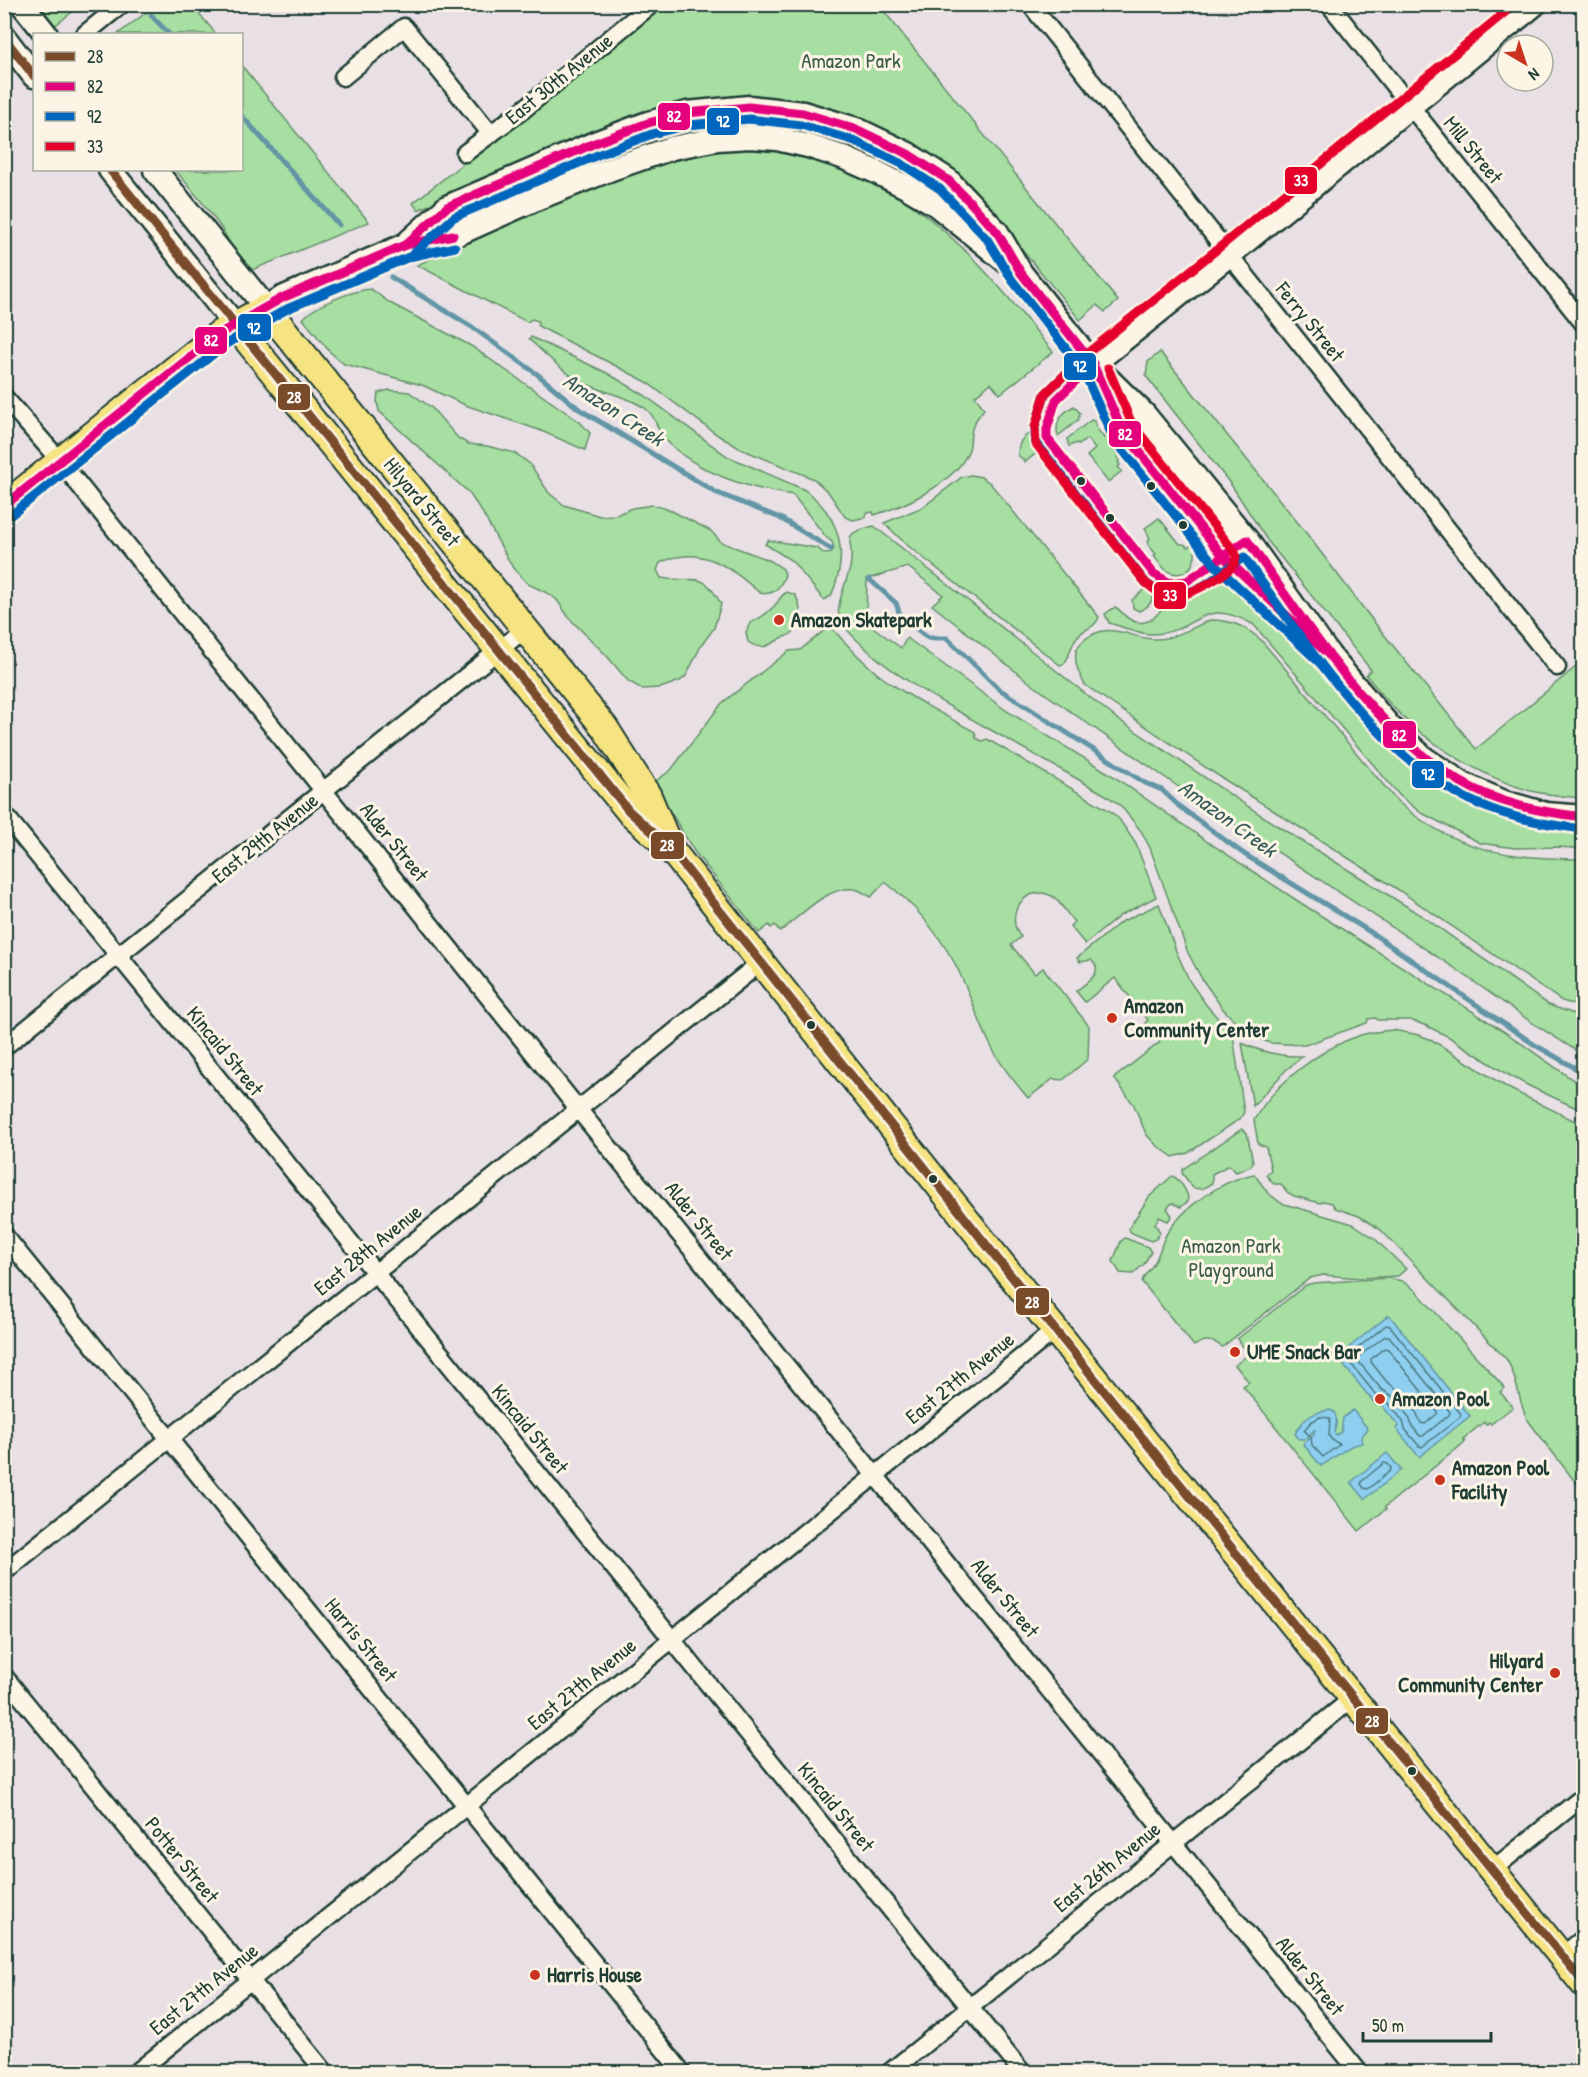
<svg xmlns="http://www.w3.org/2000/svg" width="1588" height="2077" viewBox="0 0 1588 2077" font-family="'Patrick Hand',sans-serif">
<style>
.green{fill:#a7dea2;stroke:#638e6b;stroke-width:1.5}
.water{fill:#8ecff0;stroke:#6295a5;stroke-width:1.5}
.lines{fill:none;stroke-linecap:round;stroke-linejoin:round}
.shore{stroke:#4b777f;stroke-width:1.5}
.stream{stroke:#6295a5;stroke-width:5}
.minor-casing{stroke:#1f3d34;stroke-width:21}
.secondary-casing{stroke:#1f3d34;stroke-width:27}
.primary-casing{stroke:#1f3d34;stroke-width:30}
.minor{stroke:#fcf5e5;stroke-width:16}
.secondary{stroke:#fcf5e5;stroke-width:22}
.primary{stroke:#f6e381;stroke-width:26}
.bus-1-casing{stroke:#fcf5e5;stroke-width:14}
.bus-2-casing{stroke:#fcf5e5;stroke-width:14}
.bus-3-casing{stroke:#fcf5e5;stroke-width:14}
.bus-4-casing{stroke:#fcf5e5;stroke-width:14}
.bus-1{stroke:#7a4b2a;stroke-width:9}
.bus-2{stroke:#e5007d;stroke-width:9}
.bus-3{stroke:#0065bd;stroke-width:9}
.bus-4{stroke:#e4002b;stroke-width:9}
.bus-dot{fill:#1f3d34;stroke:#fcf5e5;stroke-width:2}
.poi-dot{fill:#c8321e;stroke:#fcf5e5;stroke-width:2}
.labels{text-anchor:middle;stroke-width:6;stroke-linejoin:round;paint-order:stroke}
.park-label{font-size:21px;fill:#3a5d4a;stroke:#fcf5e5}
.street-label{font-size:21px;fill:#1f3d34;stroke:#fcf5e5}
.poi-label{font-size:21px;font-weight:bold;fill:#1f3d34;stroke:#fcf5e5;text-anchor:start}
.water-label{font-size:22px;font-style:italic;fill:#355a5a;stroke:#fcf5e5}
.line-badge{stroke:#fcf5e5;stroke-width:2}
.badge-label{font-size:16px;text-anchor:middle;font-weight:bold;fill:#fff}
</style>
<rect width="100%" height="100%" fill="#e8e0e4"/>
<filter id="ink" filterUnits="userSpaceOnUse"><feTurbulence type="fractalNoise" baseFrequency=".0167" numOctaves="2"/><feDisplacementMap in="SourceGraphic" scale="12" xChannelSelector="R" yChannelSelector="G"/><feConvolveMatrix kernelMatrix="1 2 1 2 8 2 1 2 1" color-interpolation-filters="sRGB"/></filter>
<g filter="url(#ink)">
<g class="green">
<polygon points="31,5 81,5 53,27"/>
<polygon points="156,5 192,5 216,34 118,34"/>
<polygon points="663,5 879,5 1118,301 1105,312 1097,305 1080,320 985,204 946,169 750,98 528,162 418,210 413,203"/>
<path d="M242,66L369,222L252,270C235,262 231,243 222,229C207,208 191,188 175,170H242Z"/>
<path d="M750,149C771,151 793,152 813,158C920,186 987,270 1053,352L1000,394L991,383L975,396L984,409C978,417 972,424 971,434C970,440 971,446 968,452C955,483 905,506 874,515L873,512L867,513L866,517L853,520L845,517L829,493L814,479L741,449L719,436L645,381L538,326V321L532,319L527,322L417,265L502,227L650,164L698,153Z"/>
<path d="M371,289L390,303L471,346L580,422L590,433L585,450L539,430L465,405L422,385L344,364L330,352L303,319C314,305 354,290 371,289Z"/>
<path d="M531,337L607,373L644,395L727,456L805,490C842,518 849,555 831,596L824,600L792,561L765,544L768,540L817,548L825,554L831,553L834,548L832,542L826,537L793,495C749,489 696,473 665,439C656,430 657,417 646,409C627,395 599,392 578,380C560,370 544,353 529,339Z"/>
<path d="M1160,352L1303,529L1374,622L1476,749L1583,661V798C1564,796 1543,795 1524,789C1479,775 1425,742 1393,707C1384,697 1375,686 1366,675L1371,670L1267,540L1232,486L1146,376L1148,362Z"/>
<path d="M389,390L409,392L432,408L458,438L468,444L487,446L515,453L530,464L549,493L564,505L600,516L616,515L632,508L653,505L670,510L711,531L721,542L771,561L783,569L785,575C781,587 774,596 760,593C730,567 700,543 660,563L657,570L661,578C695,584 702,568 721,604L714,628L701,646L686,676L680,681L660,688L642,689L628,681L606,655L570,619L557,600L549,594L528,584L513,568L482,512L469,493L379,411L377,401L378,393Z"/>
<path d="M1074,406L1080,413L1078,420L1058,436C1054,422 1063,412 1074,406Z"/>
<polygon points="1091,420 1094,421 1097,429 1119,456 1117,457 1120,460 1118,462 1120,465 1118,467 1122,471 1108,482 1087,456 1095,449 1087,439 1079,445 1077,443 1069,446 1067,439"/>
<path d="M1032,431L1036,432L1043,448L1025,462L1018,455C1018,442 1022,438 1032,431Z"/>
<path d="M971,475L981,477L990,483L1099,617C1095,629 1084,628 1077,637C1071,644 1070,656 1064,664L1060,665L907,545L884,523L923,507L962,477Z"/>
<path d="M1159,518L1180,544H1184L1188,547L1193,544C1200,557 1190,578 1172,573C1164,571 1159,562 1154,556L1156,554L1149,546L1148,541L1150,539L1145,528Z"/>
<path d="M874,526L1116,718L1273,823L1422,916L1549,1005L1583,1017V1055L1534,1024L1453,967L1183,790L1034,686L932,605L943,595L908,567L867,579L866,622L901,648L907,638L1007,711L1110,774L1208,842L1304,905L1505,1032L1583,1087V1111L1531,1087L1505,1073L1449,1037L1427,1026L1410,1020H1378L1376,1018L1368,1019L1367,1023L1305,1045L1270,1043L1249,1035L1223,1009L1202,979L1188,953L1150,848L1141,831L1120,805L1104,794C1063,771 1023,748 982,725C938,700 893,676 858,641C852,635 844,628 840,620C834,608 847,581 850,568C856,538 836,535 874,526Z"/>
<path d="M1220,574L1227,578C1255,604 1287,630 1313,659C1340,688 1363,721 1391,748C1446,801 1509,824 1583,833V849L1559,847L1515,848L1480,843L1420,812L1400,796L1254,625C1201,594 1199,632 1154,634C1142,635 1121,626 1109,623L1105,614L1115,607C1121,610 1124,616 1129,619C1148,630 1164,612 1167,594C1177,594 1188,593 1197,587C1205,582 1210,576 1220,574Z"/>
<path d="M1148,586L1155,591C1152,601 1150,607 1139,611L1133,608L1132,600Z"/>
<path d="M787,592L795,595C802,606 803,625 791,634C788,636 782,637 778,640C767,647 760,650 748,642L746,632L750,623C759,619 770,611 776,604C780,599 781,595 787,592Z"/>
<path d="M1210,620C1231,620 1245,626 1261,640L1396,800C1452,851 1510,859 1583,859V1007L1562,1001L1397,889L1211,771L1085,685C1078,673 1069,654 1082,642C1112,615 1134,645 1166,638C1181,635 1196,626 1210,620Z"/>
<path d="M830,626C845,643 861,660 879,675C908,697 943,714 975,732L976,738L982,741L987,739L1110,811L1119,819L1136,844L1156,897L1121,915L1085,944L1070,926L1074,922C1067,914 1060,901 1052,896C1025,883 1003,916 1021,937L1011,945L1035,974L1043,968L1089,1026L1088,1059L1063,1080L1053,1079L1028,1098C1015,1082 1001,1066 991,1046C977,1019 969,989 954,962C937,932 913,903 885,882L871,897C867,895 863,892 858,890C831,882 800,916 780,932L775,925L771,928L769,925L759,933L694,851L653,783L671,770L722,703L789,651L800,650Z"/>
<path d="M1159,904L1176,951L1190,982L1207,1006L1233,1035L1244,1112L1240,1119L1188,1153L1173,1157L1156,1145L1146,1134L1134,1105L1114,1078L1160,1042L1145,1023L1148,1020L1115,978L1085,1002L1076,991C1086,983 1106,972 1091,960L1080,962L1077,958L1121,922Z"/>
<path d="M1393,1030L1419,1035L1432,1040L1508,1088L1583,1125V1492L1527,1419C1518,1400 1518,1379 1507,1360L1381,1230L1359,1216L1335,1208L1332,1203L1324,1201L1320,1203L1294,1196L1287,1192L1281,1184H1274L1266,1175L1271,1170L1266,1147L1258,1144L1254,1120C1275,1083 1321,1048 1361,1035C1371,1032 1382,1031 1393,1030Z"/>
<path d="M1242,1043C1263,1053 1281,1057 1303,1056L1286,1070L1253,1106Z"/>
<polygon points="1242,1129 1247,1133 1253,1162 1251,1166 1236,1172 1229,1165 1212,1174 1212,1183 1202,1189 1193,1188 1182,1173 1183,1169"/>
<path d="M1254,1174L1268,1193L1281,1203L1353,1224L1374,1238L1406,1269L1398,1276L1360,1278L1323,1275L1310,1278L1222,1347C1213,1339 1204,1339 1194,1346L1142,1282C1144,1274 1150,1270 1154,1263C1160,1254 1161,1243 1167,1233C1185,1206 1222,1180 1254,1174Z"/>
<path d="M1172,1176C1179,1178 1189,1193 1188,1201L1181,1207L1172,1203L1167,1208L1172,1216L1168,1221L1159,1217L1155,1224L1160,1232L1156,1239L1151,1241L1130,1232L1129,1228L1149,1197Z"/>
<polygon points="1125,1238 1148,1247 1151,1252 1144,1264 1133,1274 1120,1273 1113,1261 1121,1241"/>
<polygon points="1388,1278 1402,1281 1415,1290 1505,1388 1500,1392 1513,1407 1491,1424 1489,1422 1486,1425 1484,1422 1463,1439 1465,1442 1385,1507 1386,1509 1359,1531 1243,1386 1249,1382 1235,1365 1249,1354 1237,1339 1306,1285 1314,1283"/>
</g>
<g class="water">
<polygon points="1389,1315 1470,1416 1419,1457 1396,1428 1399,1426 1380,1403 1376,1405 1337,1357"/>
<path d="M1330,1410L1334,1412C1338,1419 1337,1425 1334,1432L1336,1435L1341,1432L1343,1418L1353,1410L1368,1429L1361,1437L1362,1443L1351,1446L1321,1466L1303,1444L1313,1436L1315,1429L1306,1439H1299L1295,1434C1303,1418 1313,1412 1330,1410Z"/>
<polygon points="1387,1453 1401,1470 1365,1499 1351,1482"/>
</g>
<g class="lines">
<g class="shore">
<polygon points="1386,1325 1390,1326 1461,1414 1460,1417 1422,1447 1419,1446 1405,1429 1403,1421 1386,1400 1377,1396 1347,1359 1348,1356"/>
<polygon points="1385,1336 1389,1336 1450,1412 1449,1415 1423,1436 1420,1436 1412,1426 1409,1417 1391,1395 1381,1389 1358,1361 1358,1357"/>
<polygon points="1384,1348 1388,1349 1437,1411 1437,1414 1425,1424 1421,1423 1416,1412 1398,1390 1386,1381 1371,1362 1371,1359"/>
<polygon points="1320,1417 1330,1418 1329,1436 1332,1440 1340,1444 1323,1457 1312,1445 1311,1437 1304,1430 1311,1422"/>
<polygon points="1384,1463 1388,1464 1391,1468 1390,1471 1368,1489 1364,1488 1361,1484 1362,1481"/>
</g>
<g class="stream">
<polyline points="151,15 169,34"/>
<polyline points="242,116 339,225"/>
<polyline points="391,277 472,327 537,374 579,409 715,492 780,518 831,549"/>
<polyline points="869,579 896,603 900,615 928,638 947,638 999,689 1145,783 1162,790 1180,807 1244,854 1372,933 1535,1045 1584,1073"/>
</g>
<g class="minor-casing">
<g id="minor">
<polyline points="1030,4 1557,667"/>
<polyline points="1329,4 1584,324"/>
<polyline points="85,34 122,4"/>
<polyline points="343,77 404,27 491,134"/>
<polyline points="465,153 524,109 652,4"/>
<polyline points="4,397 60,461 578,1109 1359,2072"/>
<polyline points="4,814 1022,2072"/>
<polyline points="4,1047 525,629"/>
<polyline points="4,1235 682,2072"/>
<polyline points="4,1572 760,963"/>
<polyline points="4,1676 325,2072"/>
<polyline points="1493,1869 1584,1796"/>
<polyline points="1561,1957 1584,1938"/>
<polyline points="137,2072 1055,1330"/>
<polyline points="890,2072 1353,1698"/>
</g>
</g>
<g class="secondary-casing">
<g id="secondary">
<polyline points="22,4 46,34"/>
<polyline points="4,37 34,76"/>
<polyline points="110,170 235,325"/>
<polyline points="155,170 266,308 282,298 405,245 460,233 536,199 614,168 672,148 717,139 750,137 777,139 808,146 842,157 876,172 908,188 935,204 1008,263"/>
<polyline points="405,245 447,207 595,143 648,123 687,113 749,107 803,113 856,129 908,154 948,180 997,232 1021,273 1093,364 1144,414 1247,540 1329,655 1390,727 1425,759 1463,784 1504,802 1546,814 1584,817"/>
<polyline points="1093,364 1228,256 1535,4"/>
<polyline points="1097,374 1122,430 1224,557 1295,623"/>
</g>
</g>
<g class="primary-casing">
<g id="primary">
<polyline points="235,325 629,811 669,847 996,1257 1584,1984"/>
<polyline points="4,506 219,334 266,308 605,728 648,796 667,841"/>
</g>
</g>
<use href="#minor" class="minor"/>
<use href="#secondary" class="secondary"/>
<use href="#primary" class="primary"/>
<g class="bus-1-casing">
<g id="bus-1">
<polyline points="4,38 34,76"/>
<polyline points="110,170 629,811 669,847 996,1257 1584,1983"/>
</g>
</g>
<g class="bus-2-casing">
<g id="bus-2">
<polyline points="405,245 447,207 595,143 648,123 687,113 749,107 803,113 856,129 908,154 948,180 971,203 997,232 1021,273 1093,364 1122,430 1224,557 1329,655"/>
<path d="M1093,364L1056,400L1047,429V438L1154,574L1170,583L1187,581L1247,540C1305,622 1373,731 1461,782C1498,804 1541,812 1584,817"/>
<polyline points="4,506 219,334 282,298 405,245 453,235"/>
</g>
</g>
<g class="bus-3-casing">
<g id="bus-3">
<polyline points="413,254 454,217 600,154 652,134 689,125 749,119 801,125 852,140 902,164 940,189 987,239 1012,280 1083,370 1113,438 1215,565 1321,664"/>
<path d="M1084,356L1045,394L1035,427V441L1146,583C1182,612 1213,578 1244,557C1301,637 1369,744 1456,793C1495,815 1539,824 1583,829"/>
<polyline points="11,515 226,344 287,309 409,257 455,247"/>
</g>
</g>
<g class="bus-4-casing">
<g id="bus-4">
<polyline points="1085,355 1220,247 1515,4"/>
<path d="M1084,356L1045,394L1035,427L1036,444L1145,582C1154,590 1162,596 1175,596C1188,596 1230,574 1235,562C1237,558 1236,556 1235,552L1132,424L1108,368"/>
</g>
</g>
<use href="#bus-1" class="bus-1"/>
<use href="#bus-2" class="bus-2"/>
<use href="#bus-3" class="bus-3"/>
<use href="#bus-4" class="bus-4"/>
</g>
</g>
<g class="bus-dot">
<circle cx="1081" cy="481" r="5"/>
<circle cx="1151" cy="486" r="5"/>
<circle cx="1110" cy="518" r="5"/>
<circle cx="1183" cy="525" r="5"/>
<circle cx="811" cy="1025" r="5"/>
<circle cx="933" cy="1179" r="5"/>
<circle cx="1412" cy="1771" r="5"/>
</g>
<g class="poi-dot">
<circle cx="779" cy="620" r="6"/>
<circle cx="1112" cy="1018" r="6"/>
<circle cx="1235" cy="1352" r="6"/>
<circle cx="1380" cy="1399" r="6"/>
<circle cx="1440" cy="1480" r="6"/>
<circle cx="1555" cy="1673" r="6"/>
<circle cx="535" cy="1975" r="6"/>
</g>
<g class="labels">
<g class="park-label">
<text x="851" y="68">Amazon Park</text>
<text x="1231" y="1253">Amazon Park<tspan x="1231" dy="24">Playground</tspan></text>
</g>
<g class="street-label">
<text transform="translate(559 79) rotate(-39)" y="7">East 30th Avenue</text>
<text transform="translate(1473 150) rotate(51)" y="7">Mill Street</text>
<text transform="translate(1310 322) rotate(51)" y="7">Ferry Street</text>
<text transform="translate(422 502) rotate(51)" y="7">Hilyard Street</text>
<text transform="translate(265 838) rotate(-39)" y="7">East 29th Avenue</text>
<text transform="translate(394 842) rotate(51)" y="7">Alder Street</text>
<text transform="translate(225 1051) rotate(51)" y="7">Kincaid Street</text>
<text transform="translate(699 1221) rotate(51)" y="7">Alder Street</text>
<text transform="translate(368 1250) rotate(-39)" y="7">East 28th Avenue</text>
<text transform="translate(960 1378) rotate(-39)" y="7">East 27th Avenue</text>
<text transform="translate(530 1429) rotate(51)" y="7">Kincaid Street</text>
<text transform="translate(1005 1598) rotate(51)" y="7">Alder Street</text>
<text transform="translate(361 1640) rotate(51)" y="7">Harris Street</text>
<text transform="translate(582 1684) rotate(-39)" y="7">East 27th Avenue</text>
<text transform="translate(836 1807) rotate(51)" y="7">Kincaid Street</text>
<text transform="translate(182 1860) rotate(51)" y="7">Potter Street</text>
<text transform="translate(1107 1867) rotate(-39)" y="7">East 26th Avenue</text>
<text transform="translate(1310 1976) rotate(51)" y="7">Alder Street</text>
<text transform="translate(204 1989) rotate(-39)" y="7">East 27th Avenue</text>
</g>
<g class="poi-label">
<text x="791" y="627">Amazon Skatepark</text>
<text x="1124" y="1013">Amazon<tspan x="1124" dy="24">Community Center</tspan></text>
<text x="1247" y="1359">UME Snack Bar</text>
<text x="1392" y="1406">Amazon Pool</text>
<text x="1452" y="1475">Amazon Pool<tspan x="1452" dy="24">Facility</tspan></text>
<text x="1543" y="1668" text-anchor="end">Hilyard<tspan x="1543" dy="24">Community Center</tspan></text>
<text x="547" y="1982">Harris House</text>
</g>
<g class="water-label">
<text transform="translate(614 409) rotate(33)" y="8">Amazon Creek</text>
<text transform="translate(1228 818) rotate(36)" y="8">Amazon Creek</text>
</g>
</g>
<g class="line-badge">
<rect x="657" y="102" width="34" height="29" rx="6" fill="#e5007d"/>
<rect x="706" y="107" width="34" height="29" rx="6" fill="#0065bd"/>
<rect x="1284" y="166" width="34" height="29" rx="6" fill="#e4002b"/>
<rect x="237" y="313" width="35" height="29" rx="6" fill="#0065bd"/>
<rect x="194" y="326" width="34" height="29" rx="6" fill="#e5007d"/>
<rect x="1063" y="352" width="34" height="29" rx="6" fill="#0065bd"/>
<rect x="277" y="383" width="34" height="28" rx="6" fill="#7a4b2a"/>
<rect x="1108" y="420" width="34" height="28" rx="6" fill="#e5007d"/>
<rect x="1153" y="581" width="34" height="29" rx="6" fill="#e4002b"/>
<rect x="1382" y="720" width="35" height="29" rx="6" fill="#e5007d"/>
<rect x="1411" y="760" width="34" height="29" rx="6" fill="#0065bd"/>
<rect x="650" y="831" width="35" height="29" rx="6" fill="#7a4b2a"/>
<rect x="1015" y="1287" width="35" height="29" rx="6" fill="#7a4b2a"/>
<rect x="1355" y="1707" width="34" height="28" rx="6" fill="#7a4b2a"/>
</g>
<g class="badge-label">
<text x="674" y="122">82</text>
<text x="723" y="127">92</text>
<text x="1301" y="186">33</text>
<text x="254" y="334">92</text>
<text x="211" y="346">82</text>
<text x="1080" y="372">92</text>
<text x="294" y="403">28</text>
<text x="1125" y="440">82</text>
<text x="1170" y="601">33</text>
<text x="1399" y="741">82</text>
<text x="1428" y="780">92</text>
<text x="667" y="851">28</text>
<text x="1032" y="1308">28</text>
<text x="1372" y="1727">28</text>
</g>
<rect width="1588" height="2077" fill="none" stroke="#fcf5e5" stroke-width="24"/>
<rect x="12" y="12" width="1564" height="2053" fill="none" stroke="#1f3d34" stroke-width="2" filter="url(#ink)"/>
<rect x="33" y="33" width="210" height="138" fill="#fcf5e5" stroke="#a4ab9e" stroke-width="1.5"/>
<rect x="45" y="52" width="30" height="9" fill="#7a4b2a" stroke="#a4ab9e" stroke-width="1.5"/>
<text x="87" y="63" font-size="18" fill="#1f3d34">28</text>
<rect x="45" y="82" width="30" height="9" fill="#e5007d" stroke="#a4ab9e" stroke-width="1.5"/>
<text x="87" y="93" font-size="18" fill="#1f3d34">82</text>
<rect x="45" y="112" width="30" height="9" fill="#0065bd" stroke="#a4ab9e" stroke-width="1.5"/>
<text x="87" y="123" font-size="18" fill="#1f3d34">92</text>
<rect x="45" y="142" width="30" height="9" fill="#e4002b" stroke="#a4ab9e" stroke-width="1.5"/>
<text x="87" y="153" font-size="18" fill="#1f3d34">33</text>
<g transform="translate(1525 63) rotate(141)"><circle r="28" fill="#fcf5e5" stroke="#a4ab9e" stroke-width="1.5"/>
<path d="M0-4.5L10 22L0 15L-10 22Z" fill="#c8321e"/>
<text y="-9" font-size="16" font-weight="bold" text-anchor="middle" fill="#1f3d34">N</text>
</g>
<path d="M1363 2032v9h128v-9" fill="none" stroke="#1f3d34" stroke-width="3"/>
<text x="1372" y="2032" font-size="18" fill="#1f3d34" stroke="#fcf5e5" stroke-width="4.5" paint-order="stroke">50 m</text>
</svg>
